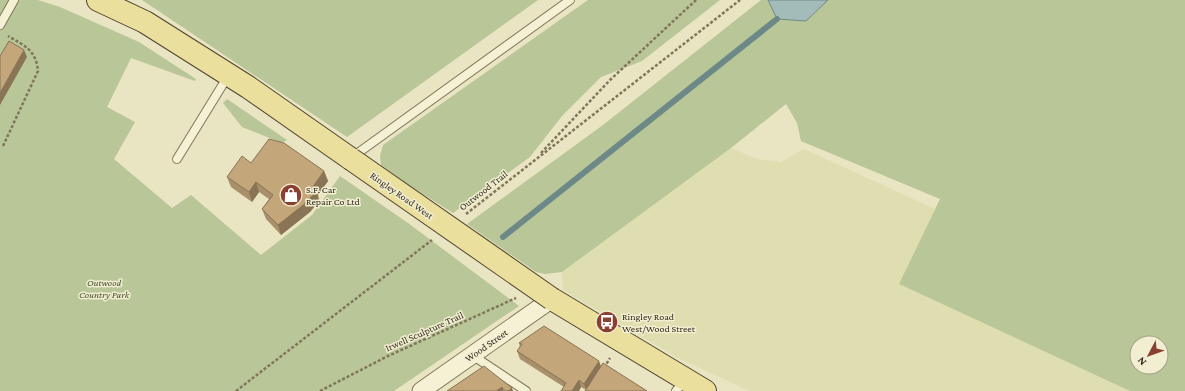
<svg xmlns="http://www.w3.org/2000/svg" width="1185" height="391" viewBox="0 0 1185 391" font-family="'Crimson Pro',serif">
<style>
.farmland{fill:#dedeb0}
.green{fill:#b9c697;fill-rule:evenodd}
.water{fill:#a4bcb9;stroke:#6c8987}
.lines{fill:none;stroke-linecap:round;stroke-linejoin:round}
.stream{stroke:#6c8987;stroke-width:6}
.service-casing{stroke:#81765b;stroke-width:10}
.minor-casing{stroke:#81765b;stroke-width:19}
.primary-casing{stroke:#4f442f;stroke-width:24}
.path{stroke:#81765b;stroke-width:2.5;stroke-dasharray:3 2;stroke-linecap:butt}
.service{stroke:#f5f1d4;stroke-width:8}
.minor{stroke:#f5f1d4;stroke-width:17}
.primary{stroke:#eadf9c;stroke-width:22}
.primary-bridge-casing{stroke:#4f442f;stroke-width:24;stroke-linecap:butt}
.primary-bridge{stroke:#eadf9c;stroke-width:22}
.wall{fill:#a98f6a}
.shaded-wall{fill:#897456}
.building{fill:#c4a67b;stroke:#897456}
.labels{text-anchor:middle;stroke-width:3;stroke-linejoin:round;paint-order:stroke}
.poi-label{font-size:10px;fill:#332b1e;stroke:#f2eed1;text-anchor:start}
.street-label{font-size:10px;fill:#332b1e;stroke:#f2eed1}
.park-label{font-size:10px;font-style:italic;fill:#3d4d26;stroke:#f2eed1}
</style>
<rect width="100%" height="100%" fill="#e9e4c2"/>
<polygon class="farmland" points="731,148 756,159 781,162 804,149 935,209 899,284 1130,391 750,391 678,358 563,290 562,272"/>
<g class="green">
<polygon points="0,0 38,0 60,7 139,42 196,79 195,81 131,58 107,107 135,122 114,159 172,208 191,195 261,255 312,215 340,176 408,223 519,306 394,391 0,391"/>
<polygon points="142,0 538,0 347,137"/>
<polygon points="588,0 720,0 642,61 601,77 562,116 530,157 453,213 404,182 381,165 380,156 383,145"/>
<path d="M761,0H768L777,19L806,21L828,0H1185V391H1130L899,284L940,199L801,141L797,123L786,104L731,148L562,272L545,274L536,272L467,224L603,125ZM1137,343H1161V367H1137Z"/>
<polygon points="227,99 287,140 282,143 242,127 223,103"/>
</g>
<polygon class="water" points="768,0 828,0 806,21 777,19"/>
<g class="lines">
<polyline class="stream" points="503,237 777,19"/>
<g class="service-casing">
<g id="service">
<polyline points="0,25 14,0"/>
<polyline points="351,158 570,0"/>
<polyline points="177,159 228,76"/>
<polyline points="472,355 526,391"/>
<polyline points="676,391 685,380"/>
</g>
</g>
<g class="minor-casing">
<polyline id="minor" points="421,391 552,299"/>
</g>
<g class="primary-casing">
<g id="primary">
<polyline points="98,0 145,22 248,87 351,159"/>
<polyline points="552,299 705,391"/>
</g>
</g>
<g class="path">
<path d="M3,146L38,71C36,50 25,46 8,36"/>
<polyline points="541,153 610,80 696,0"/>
<polyline points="466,214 740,0"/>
<polyline points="604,368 610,358"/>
<polyline points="236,391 432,240"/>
<polyline points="320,391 388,356 516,298"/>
</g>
<use href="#service" class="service"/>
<use href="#minor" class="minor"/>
<use href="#primary" class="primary"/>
<g class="primary-bridge-casing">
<polyline id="primary-bridge" points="351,159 552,299"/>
</g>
<use href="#primary-bridge" class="primary-bridge"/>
</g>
<g class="wall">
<polygon points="251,163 324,171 328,181 318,195 319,201 310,212 281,235 266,219 262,209 269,199 259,192 252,202 231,187 227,177"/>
<polygon points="519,343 599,361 586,390 581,387 579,391 561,391 564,387 520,359 517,351 520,347"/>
</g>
<g class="shaded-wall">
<polygon points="24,50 27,57 0,105 0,93"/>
<polygon points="324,171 328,181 318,195 319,201 310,212 281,235 278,225 312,188"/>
<polygon points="256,182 259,192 252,202 249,192"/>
<polygon points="599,361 602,369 587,391 584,384"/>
<polygon points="579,380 581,387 579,391 572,391"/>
<polygon points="502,387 504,391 496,391"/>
<polygon points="512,388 513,391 508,391"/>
</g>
<g class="building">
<polygon points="9,41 24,50 0,93 0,56"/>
<polygon points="269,139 284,143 324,171 312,188 316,191 307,202 278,225 262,209 273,195 256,182 249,192 227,177 242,156 251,163"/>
<polygon points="544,326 599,361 584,384 579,380 572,391 561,391 566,383 517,351 522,344 519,343"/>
<polygon points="603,363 647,391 585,391"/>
<polygon points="484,366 512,388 508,391 505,391 502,387 496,391 447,391"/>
</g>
<defs>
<g id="shop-disc" transform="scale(1.15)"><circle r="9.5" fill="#8b3f30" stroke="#f2eed1"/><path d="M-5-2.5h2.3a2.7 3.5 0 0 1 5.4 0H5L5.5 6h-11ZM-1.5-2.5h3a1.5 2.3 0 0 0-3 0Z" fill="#fff"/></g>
<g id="bus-disc" transform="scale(1.15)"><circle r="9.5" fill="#8b3f30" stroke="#f2eed1"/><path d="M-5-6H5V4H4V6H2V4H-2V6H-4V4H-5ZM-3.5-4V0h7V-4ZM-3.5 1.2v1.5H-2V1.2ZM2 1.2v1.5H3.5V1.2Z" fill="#fff"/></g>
</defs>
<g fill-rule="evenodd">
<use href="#shop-disc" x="291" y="195"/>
<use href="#bus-disc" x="607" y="322"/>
</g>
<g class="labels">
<g class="poi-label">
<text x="306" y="193">S.F. Car<tspan x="306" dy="12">Repair Co Ltd</tspan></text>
<text x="622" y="320">Ringley Road<tspan x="622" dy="12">West/Wood Street</tspan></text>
</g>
<g class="street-label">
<text transform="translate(483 190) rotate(-38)" y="4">Outwood Trail</text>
<text transform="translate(402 195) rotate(35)" y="4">Ringley Road West</text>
<text transform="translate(424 331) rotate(-24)" y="4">Irwell Sculpture Trail</text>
<text transform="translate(486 345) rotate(-35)" y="4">Wood Street</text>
</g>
<g class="park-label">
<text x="104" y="286">Outwood<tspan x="104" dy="12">Country Park</tspan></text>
</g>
</g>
<g transform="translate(1149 355) rotate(229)"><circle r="19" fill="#f2eed1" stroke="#a6a089"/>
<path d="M0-3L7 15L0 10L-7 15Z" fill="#8b3f30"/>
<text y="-6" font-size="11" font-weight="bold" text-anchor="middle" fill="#332b1e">N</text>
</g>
</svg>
